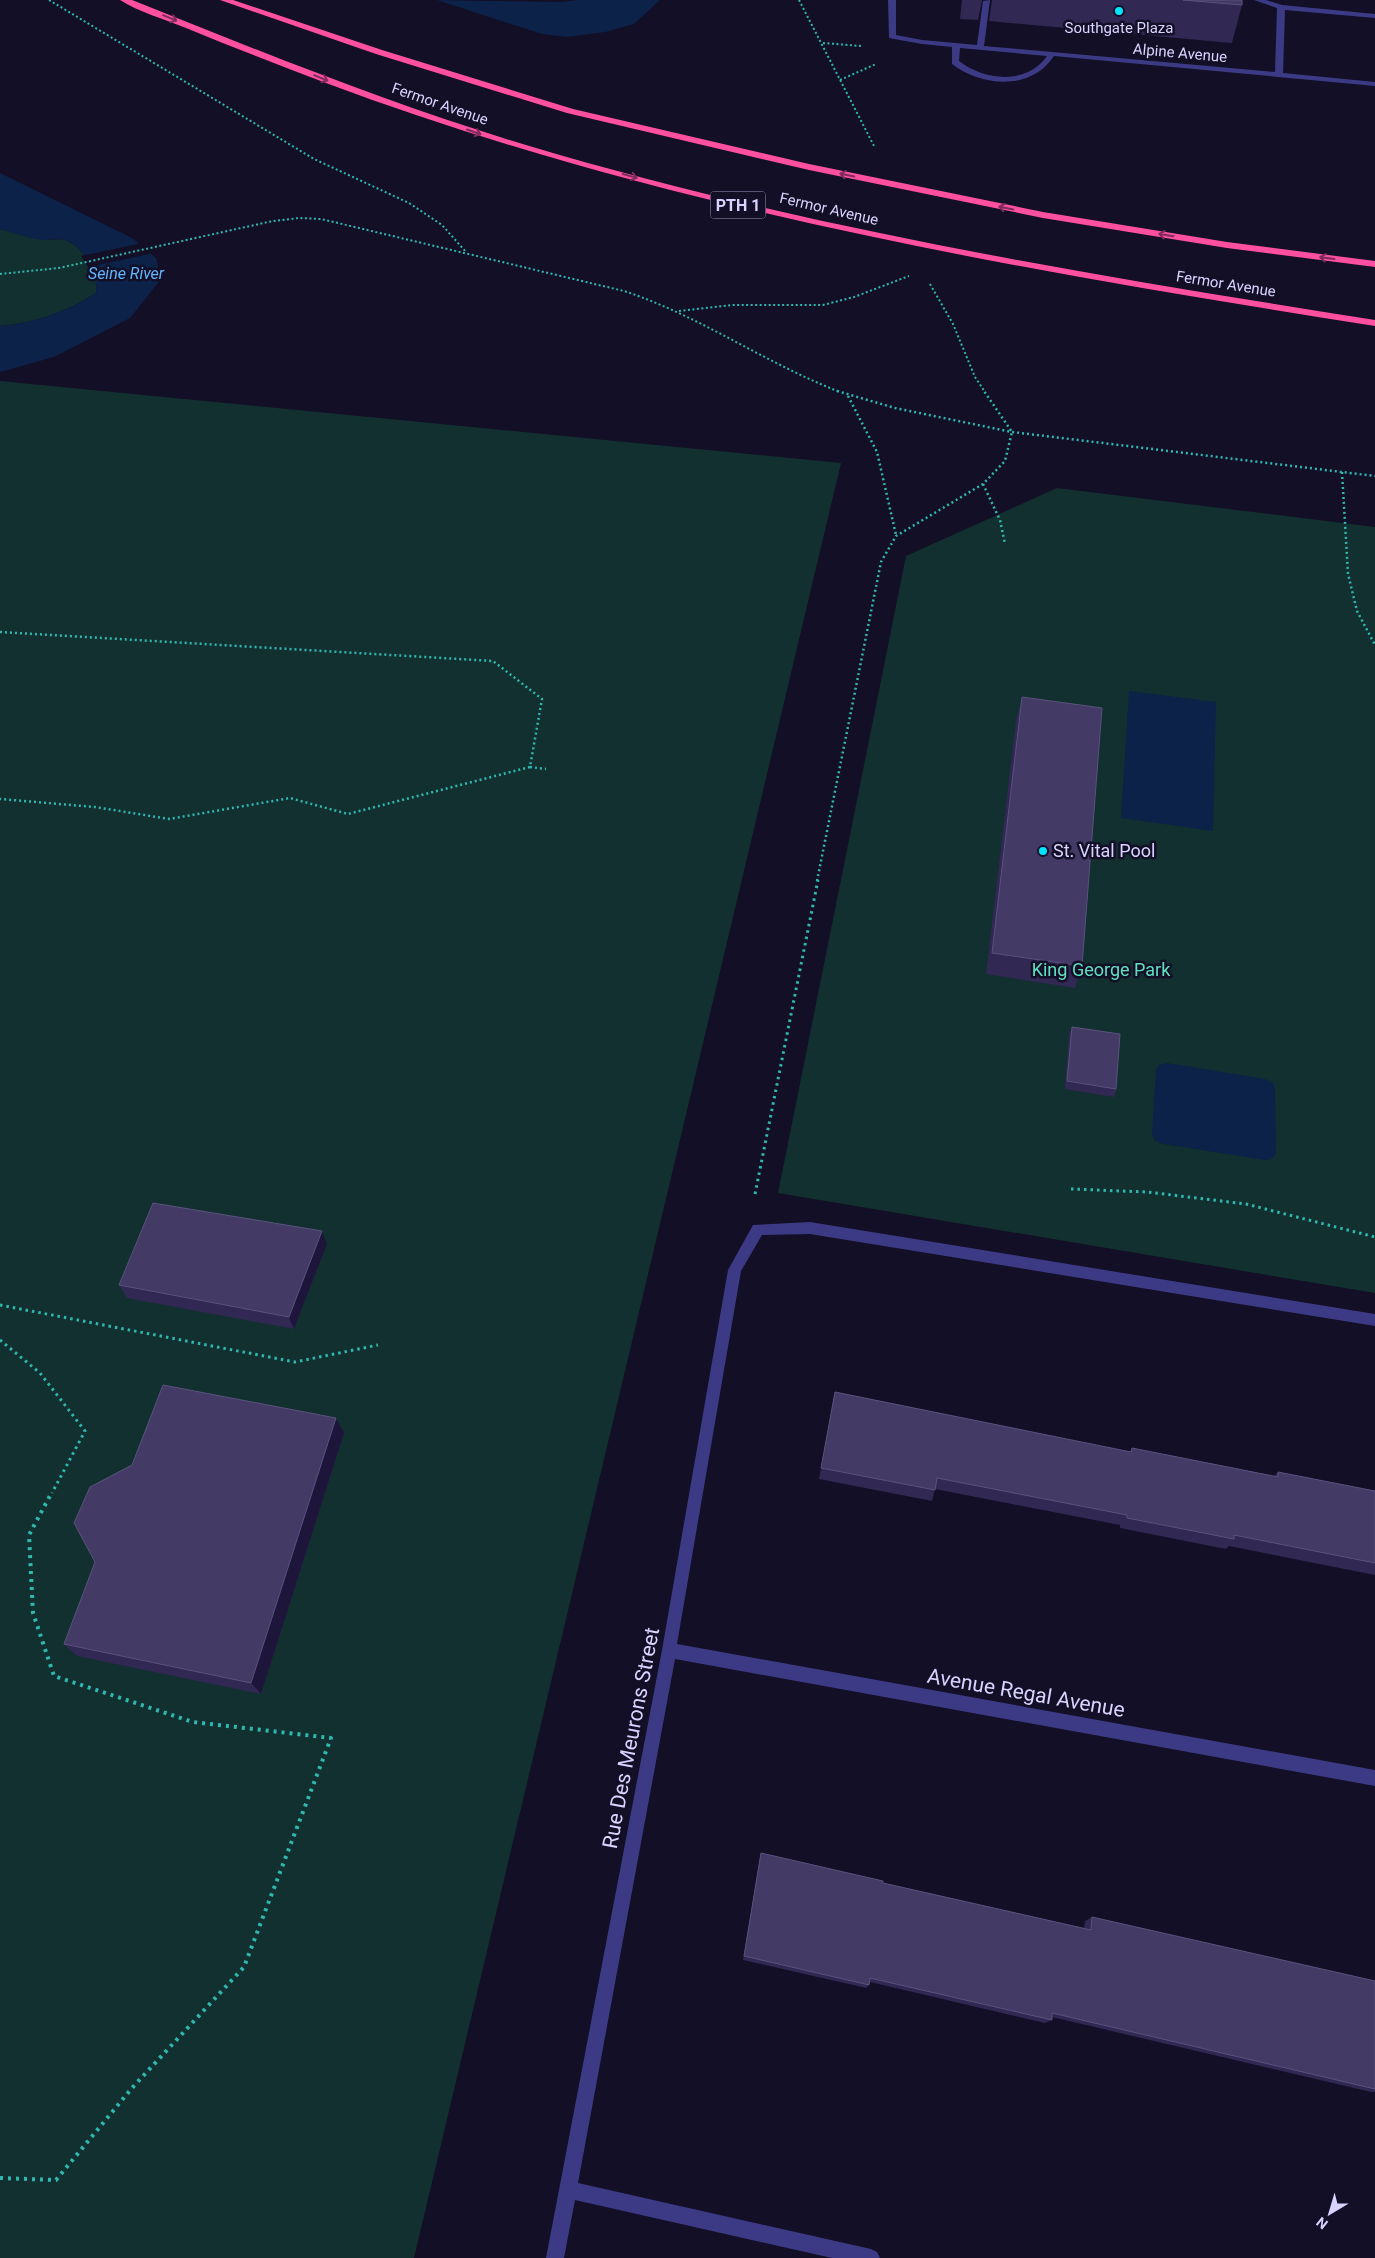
<svg xmlns="http://www.w3.org/2000/svg" width="1375" height="2258" viewBox="0 0 1375 2258" font-family="Roboto,sans-serif">
<style>
.green{fill:#12302f}
.water{fill:#0c2248}
.pier{fill:#130f26}
.lines{fill:none;stroke-linecap:round;stroke-linejoin:round}
.path-far3{stroke:#2fb8b0;stroke-width:2;stroke-dasharray:2 2.5;stroke-linecap:butt}
.path-far2{stroke:#2fb8b0;stroke-width:2.5;stroke-dasharray:2 3;stroke-linecap:butt}
.path-far1{stroke:#2fb8b0;stroke-width:3;stroke-dasharray:2.5 4;stroke-linecap:butt}
.path{stroke:#2fb8b0;stroke-width:4;stroke-dasharray:3 5;stroke-linecap:butt}
.minor{fill:#3d3a85;fill-rule:evenodd}
.highway{fill:#ff4fa3;fill-rule:evenodd}
.wall{fill:#312854}
.shaded-wall{fill:#1d163a}
.building{fill:#433a66;stroke:#5a527e}
.oneway{stroke:#7d2c5e}
.poi-dot{fill:#00e5ff;stroke:#130f26;stroke-width:2}
.labels{text-anchor:middle;stroke-width:5;stroke-linejoin:round;paint-order:stroke}
.far-poi-label{font-size:15px;fill:#d9d4ff;stroke:#130f26}
.far-street-label{font-size:15px;fill:#d9d4ff;stroke:#130f26}
.shield{fill:#130f26;stroke:#9e99be;stroke-width:1}
.shield-label{font-size:16px;font-weight:bold;fill:#d9d4ff}
.far-water-label{font-size:16px;font-style:italic;fill:#62b6ff;stroke:#130f26}
.poi-label{font-size:18px;fill:#d9d4ff;stroke:#130f26;text-anchor:start}
.park-label{font-size:18px;fill:#5fe0c0;stroke:#130f26}
.near-street-label{font-size:21px;fill:#d9d4ff;stroke:#130f26}
</style>
<rect width="100%" height="100%" fill="#130f26"/>
<g class="green">
<path d="M0,229C14,233 28,237 42,239C49,241 58,238 65,240C84,246 99,275 96,293C67,312 34,323 0,326Z"/>
<polygon points="0,381 841,463 414,2258 0,2258"/>
<polygon points="1057,488 1375,527 1375,1293 778,1193 906,556"/>
</g>
<g class="water">
<polygon points="437,0 563,2 577,0 660,0 634,24 605,32 567,37 542,34"/>
<path d="M0,173L132,238L156,258L161,279L130,318L54,357L0,372V326C34,323 67,312 96,293C99,275 84,246 65,240C59,238 52,240 45,240C30,239 14,233 0,229Z"/>
<polygon points="1129,691 1216,702 1213,831 1121,818"/>
<polygon points="1167,1063 1265,1079 1273,1082 1275,1089 1276,1153 1272,1159 1265,1160 1163,1144 1155,1141 1152,1134 1156,1070 1159,1065"/>
</g>
<polygon class="pier" points="142,243 154,253 88,267 81,256"/>
<g class="lines">
<g class="path-far3">
<polyline points="49,0 314,159 409,203 442,225 466,252"/>
<polyline points="799,0 874,146"/>
<polyline points="823,43 861,46"/>
<polyline points="840,80 876,64"/>
<path d="M0,274L59,268L273,221L299,218L321,219L624,291C700,316 765,363 840,392"/>
<polyline points="930,284 953,324 975,377 985,392"/>
<polyline points="679,311 733,305 823,305 854,297 909,276"/>
</g>
<g class="path-far2">
<polyline points="837,391 895,408 1012,432 1375,476"/>
<polyline points="848,396 877,452 896,535"/>
<polyline points="1342,472 1348,574 1357,611 1375,645"/>
<polyline points="983,484 1000,520 1005,544"/>
<polyline points="0,632 493,661 542,699 530,767 348,814 290,798 169,819 95,807 0,799"/>
<polyline points="530,767 546,769"/>
<polyline points="817,881 881,562 896,536 983,484 1005,461 1012,432 984,391"/>
</g>
<g class="path-far1">
<polyline points="1071,1189 1147,1192 1246,1204 1375,1237"/>
<polyline points="755,1194 818,880"/>
<polyline points="0,1305 295,1362 378,1345"/>
<polyline points="0,1340 40,1373 85,1431 52,1493"/>
</g>
<polyline class="path" points="0,2178 56,2180 132,2088 244,1967 331,1738 193,1722 54,1676 33,1613 29,1535 52,1492"/>
<g class="minor">
<path d="M888,0H896V35L922,40L977,45L983,1L990,0L984,46L1275,72L1277,8L1254,0H1266L1282,5L1375,14V18L1285,10L1283,73L1375,82V86L1054,56C1031,91 982,87 952,64V47L922,44L889,38ZM960,48L1047,56C1027,85 985,81 959,61Z"/>
<polygon points="810,1222 1375,1314 1375,1326 810,1234 762,1235 741,1271 677,1644 1375,1770 1375,1786 675,1659 578,2183 871,2249 877,2252 880,2258 832,2258 575,2200 564,2258 546,2258 662,1650 728,1270 753,1225"/>
</g>
<g class="highway">
<path d="M120,0H132C262,52 392,105 526,145C803,228 1090,275 1375,320V326C1020,270 663,209 326,83C279,65 232,47 186,28C164,19 139,12 120,0Z"/>
<polygon points="220,0 233,0 382,50 573,109 809,164 1043,212 1227,242 1375,261 1375,267 1227,248 1043,218 809,170 567,113 376,54"/>
</g>
</g>
<g class="wall">
<polygon points="962,0 982,0 978,20 960,19"/>
<polygon points="992,0 1242,0 1242,5 1232,43 989,21"/>
<polygon points="1022,697 1082,966 1075,988 986,974 1016,721"/>
<polygon points="1072,1027 1116,1089 1114,1097 1065,1089 1069,1034"/>
<polygon points="327,1244 294,1329 127,1298 119,1285"/>
<polygon points="835,1392 1130,1452 1132,1448 1274,1476 1278,1472 1375,1491 1375,1575 1229,1546 1226,1549 1120,1528 1120,1525 935,1489 932,1501 819,1479"/>
<polygon points="336,1418 344,1433 261,1694 77,1656 64,1644"/>
<polygon points="760,1858 883,1883 1084,1928 1085,1921 1092,1917 1375,1981 1375,2092 1371,2092 1052,2017 1052,2020 1045,2023 870,1982 869,1985 866,1988 743,1960"/>
</g>
<g class="shaded-wall">
<polygon points="322,1231 327,1244 294,1329 289,1317"/>
<polygon points="336,1418 344,1433 261,1694 251,1683"/>
</g>
<g class="building">
<polygon points="1183,0 1242,0 1242,5"/>
<polygon points="1022,697 1102,708 1082,966 992,953"/>
<polygon points="1072,1027 1120,1034 1116,1089 1067,1081"/>
<polygon points="153,1203 322,1231 289,1317 119,1285"/>
<polygon points="163,1385 336,1418 251,1683 64,1644 95,1562 74,1523 90,1487 132,1465"/>
<polygon points="835,1392 1131,1452 1132,1448 1278,1477 1278,1472 1375,1491 1375,1563 1234,1535 1234,1539 1127,1518 1127,1515 937,1478 935,1490 821,1468"/>
<polygon points="761,1853 883,1881 883,1883 1091,1930 1092,1917 1375,1981 1375,2089 1052,2013 1052,2020 870,1978 869,1985 744,1956"/>
</g>
<defs><path id="oneway-shaft" d="M-6 0H5M1.5-3L5.5 0L1.5 3" fill="none" stroke-width="1.6" stroke-linecap="round" stroke-linejoin="round" transform="scale(1.25)"/></defs>
<g class="oneway">
<use href="#oneway-shaft" transform="translate(170 18) rotate(22)"/>
<use href="#oneway-shaft" transform="translate(321 78) rotate(22)"/>
<use href="#oneway-shaft" transform="translate(474 132) rotate(19)"/>
<use href="#oneway-shaft" transform="translate(847 175) rotate(-168)"/>
<use href="#oneway-shaft" transform="translate(630 176) rotate(15)"/>
<use href="#oneway-shaft" transform="translate(1006 208) rotate(-168)"/>
<use href="#oneway-shaft" transform="translate(1166 235) rotate(-171)"/>
<use href="#oneway-shaft" transform="translate(1327 258) rotate(-173)"/>
</g>
<g class="poi-dot">
<circle cx="1119" cy="11" r="5"/>
<circle cx="1043" cy="851" r="5"/>
</g>
<g class="labels">
<g class="far-poi-label">
<text x="1119" y="33">Southgate Plaza</text>
</g>
<g class="far-street-label">
<text transform="translate(1180 53) rotate(5)" y="5">Alpine Avenue</text>
<text transform="translate(440 104) rotate(19)" y="5">Fermor Avenue</text>
<text transform="translate(829 209) rotate(13)" y="5">Fermor Avenue</text>
<text transform="translate(1226 284) rotate(9)" y="5">Fermor Avenue</text>
</g>
<rect class="shield" x="710.5" y="191.5" width="55" height="27" rx="4"/>
<g class="shield-label">
<text x="738" y="211">PTH 1</text>
</g>
<g class="far-water-label">
<text x="126" y="279">Seine River</text>
</g>
<g class="poi-label">
<text x="1053" y="857">St. Vital Pool</text>
</g>
<g class="park-label">
<text x="1101" y="976">King George Park</text>
</g>
<g class="near-street-label">
<text transform="translate(1026 1693) rotate(10)" y="7">Avenue Regal Avenue</text>
<text transform="translate(631 1738) rotate(-79)" y="7">Rue Des Meurons Street</text>
</g>
</g>
<g transform="translate(1330 2213) rotate(218)" stroke="#130f26" stroke-width="4" paint-order="stroke">
<path d="M0-4L9 19L0 12L-9 19Z" fill="#d9d4ff"/>
<text y="-8" font-size="14" font-weight="bold" text-anchor="middle" fill="#d9d4ff">N</text>
</g>
</svg>
